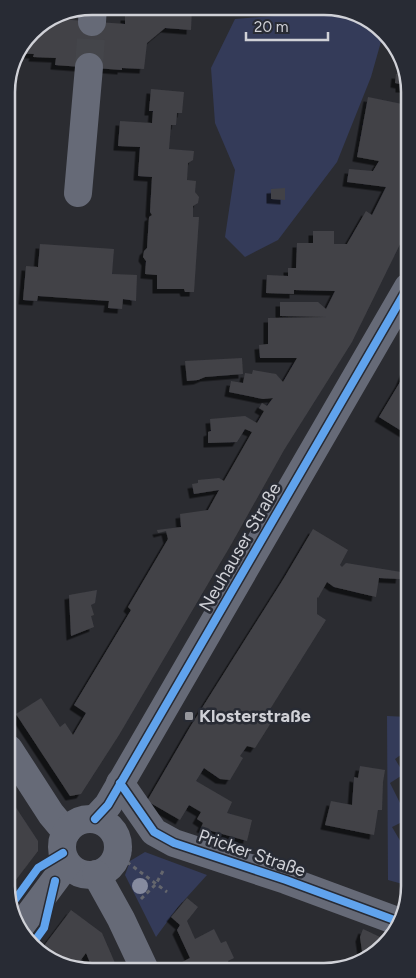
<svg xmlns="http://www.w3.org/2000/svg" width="416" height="978" viewBox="0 0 416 978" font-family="Figtree,sans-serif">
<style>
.green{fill:#343b59}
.building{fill:#424247;filter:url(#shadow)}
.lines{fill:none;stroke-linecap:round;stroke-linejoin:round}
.street-tunnel{stroke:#44454a;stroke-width:28;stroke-dasharray:28 14;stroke-linecap:butt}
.path{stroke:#64666d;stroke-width:3;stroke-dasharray:4 4;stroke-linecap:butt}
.street{stroke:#666a77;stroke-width:28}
.cycleway-casing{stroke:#282b34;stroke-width:11}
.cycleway{stroke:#60a3ed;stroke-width:8}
.tree{fill:#868b9f}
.poi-dot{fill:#96979d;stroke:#282b34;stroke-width:2}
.labels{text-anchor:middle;stroke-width:5;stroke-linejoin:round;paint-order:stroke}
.street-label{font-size:18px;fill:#d0d1d7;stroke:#282b34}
.poi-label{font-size:18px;font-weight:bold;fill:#d0d1d7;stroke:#282b34;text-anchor:start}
.rim{fill:none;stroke:#d0d1d7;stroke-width:2.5}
</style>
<defs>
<filter id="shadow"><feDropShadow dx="-4.5" dy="4.5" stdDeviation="0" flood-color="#0009"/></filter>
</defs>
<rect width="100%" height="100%" fill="#2b2c31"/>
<g class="green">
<polygon points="312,13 357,16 384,31 371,77 337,162 278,240 245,257 225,237 235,170 215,123 211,68 235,19"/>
<polygon points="387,716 409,717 409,749 395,759 404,774 390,783 408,819 392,827 409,856 410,886 388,880"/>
<polygon points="145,852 207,875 178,907 156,937 125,875 130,861"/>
</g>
<g class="building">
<polygon points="140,7 192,7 191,30 165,28 147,43 144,69 122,68 122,70 55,65 56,58 33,57 34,54 16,53 35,28 59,19 125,24 125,16 132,16 140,9"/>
<polygon points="396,74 407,75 407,88 400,88 400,84 395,83"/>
<polygon points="151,89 184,92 182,113 177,113 176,125 171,125 169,149 194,151 193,160 188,163 187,180 196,181 195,192 199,197 198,203 193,206 193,217 199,217 194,292 185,292 184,289 157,289 157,275 145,274 146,261 143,257 144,251 147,248 149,217 152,215 150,212 152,177 138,176 140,147 118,146 120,121 152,123 153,111 149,111"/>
<polygon points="368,97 407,105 407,230 352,342 284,450 232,543 119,735 81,794 70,796 16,714 41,698 60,727 65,723 73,735 86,713 74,705 131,610 128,607 168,539 166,531 158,533 157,530 181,527 180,514 208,510 219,490 194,494 192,484 198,483 198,480 219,478 224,481 252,432 245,429 237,442 208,443 208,432 211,431 210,419 245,416 257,423 264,411 259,408 262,403 267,406 273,398 263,399 229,392 231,381 243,383 245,373 252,374 253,370 276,374 283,382 297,358 260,358 259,345 268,344 268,318 327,317 280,316 280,302 318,302 326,309 335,291 294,290 294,294 266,293 267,275 288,276 288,268 296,268 297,243 313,243 313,231 334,231 334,244 347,244 366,211 372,215 386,187 347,182 349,169 373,171 379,161 357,157"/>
<polygon points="285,188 285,200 271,199 271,189"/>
<polygon points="7,216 10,216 8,237 7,237"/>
<polygon points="40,244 114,249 112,274 137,275 136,301 123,299 122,309 108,308 109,301 38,296 37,301 23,300 26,266 38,267"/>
<polygon points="242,358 243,374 205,377 198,380 187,381 185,361"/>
<polygon points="408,363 408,435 379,417 400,382"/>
<polygon points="313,529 348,550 340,565 342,567 346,563 401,572 400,579 379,578 376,597 334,587 327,582 318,598 317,597 317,614 326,620 267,714 274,718 255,748 247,746 240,756 243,758 230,780 220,779 204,768 196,781 232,802 227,813 252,820 247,841 201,828 203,823 197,819 201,812 189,805 180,820 147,801 190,727 284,578"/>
<polygon points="97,590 95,603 91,605 94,615 91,616 94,627 71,636 69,595"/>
<polygon points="360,766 385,770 383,782 382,810 378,810 374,835 325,825 331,801 352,805 354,777 358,778"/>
<polygon points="9,797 38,841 38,851 9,889"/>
<polygon points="187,898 198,907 187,921 195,939 214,929 221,943 226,941 234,958 228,961 232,969 173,970 172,967 190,958 177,930 180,925 171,917"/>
<polygon points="71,910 102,933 118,970 93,970 86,953 74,969 40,951"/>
<polygon points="363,929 380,937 381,947 363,958 360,937"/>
</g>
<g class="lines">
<polyline class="street-tunnel" points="89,67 92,22"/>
<g class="path">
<polyline points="127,862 167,892"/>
<polyline points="124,868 131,848"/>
<polyline points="141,899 156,884 164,869"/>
</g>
<g class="street">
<polyline points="92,22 93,6"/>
<polyline points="78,193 89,67"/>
<polyline points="9,749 51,814 66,832"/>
<polyline points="120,783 154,832 174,843 286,880 397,921"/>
<polyline points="95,819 108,805 408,287"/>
<circle cx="90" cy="847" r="28"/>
<polyline points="96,874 121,919 145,970"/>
<polyline points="20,927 67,864"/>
</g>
<g class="cycleway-casing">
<g id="cycleway">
<polyline points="120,783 154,832 174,843 286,880 397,921"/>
<polyline points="95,819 108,805 408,287"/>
<polyline points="9,908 38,868 63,853"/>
<polyline points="31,946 44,928 55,881"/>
</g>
</g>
<use href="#cycleway" class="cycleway"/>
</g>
<circle class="tree" cx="140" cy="886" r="8"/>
<rect class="poi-dot" x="184" y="711" width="10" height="10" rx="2.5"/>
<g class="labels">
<g class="street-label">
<text transform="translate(240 547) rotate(-60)" y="6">Neuhauser Straße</text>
<text transform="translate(252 853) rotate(19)" y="6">Pricker Straße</text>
</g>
<g class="poi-label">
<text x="199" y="722">Klosterstraße</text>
</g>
</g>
<path d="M0 0H416V978H0ZM92 15H324A77 77 0 0 1 401 92V886A77 77 0 0 1 324 963H92A77 77 0 0 1 15 886V92A77 77 0 0 1 92 15Z" fill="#282b34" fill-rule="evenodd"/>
<path class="rim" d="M92 15H324A77 77 0 0 1 401 92V886A77 77 0 0 1 324 963H92A77 77 0 0 1 15 886V92A77 77 0 0 1 92 15Z"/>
<path d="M246 32v8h82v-8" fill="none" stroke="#d0d1d7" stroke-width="2.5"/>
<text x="254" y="32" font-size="15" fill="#d0d1d7" stroke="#282b34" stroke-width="4" paint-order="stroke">20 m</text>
</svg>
